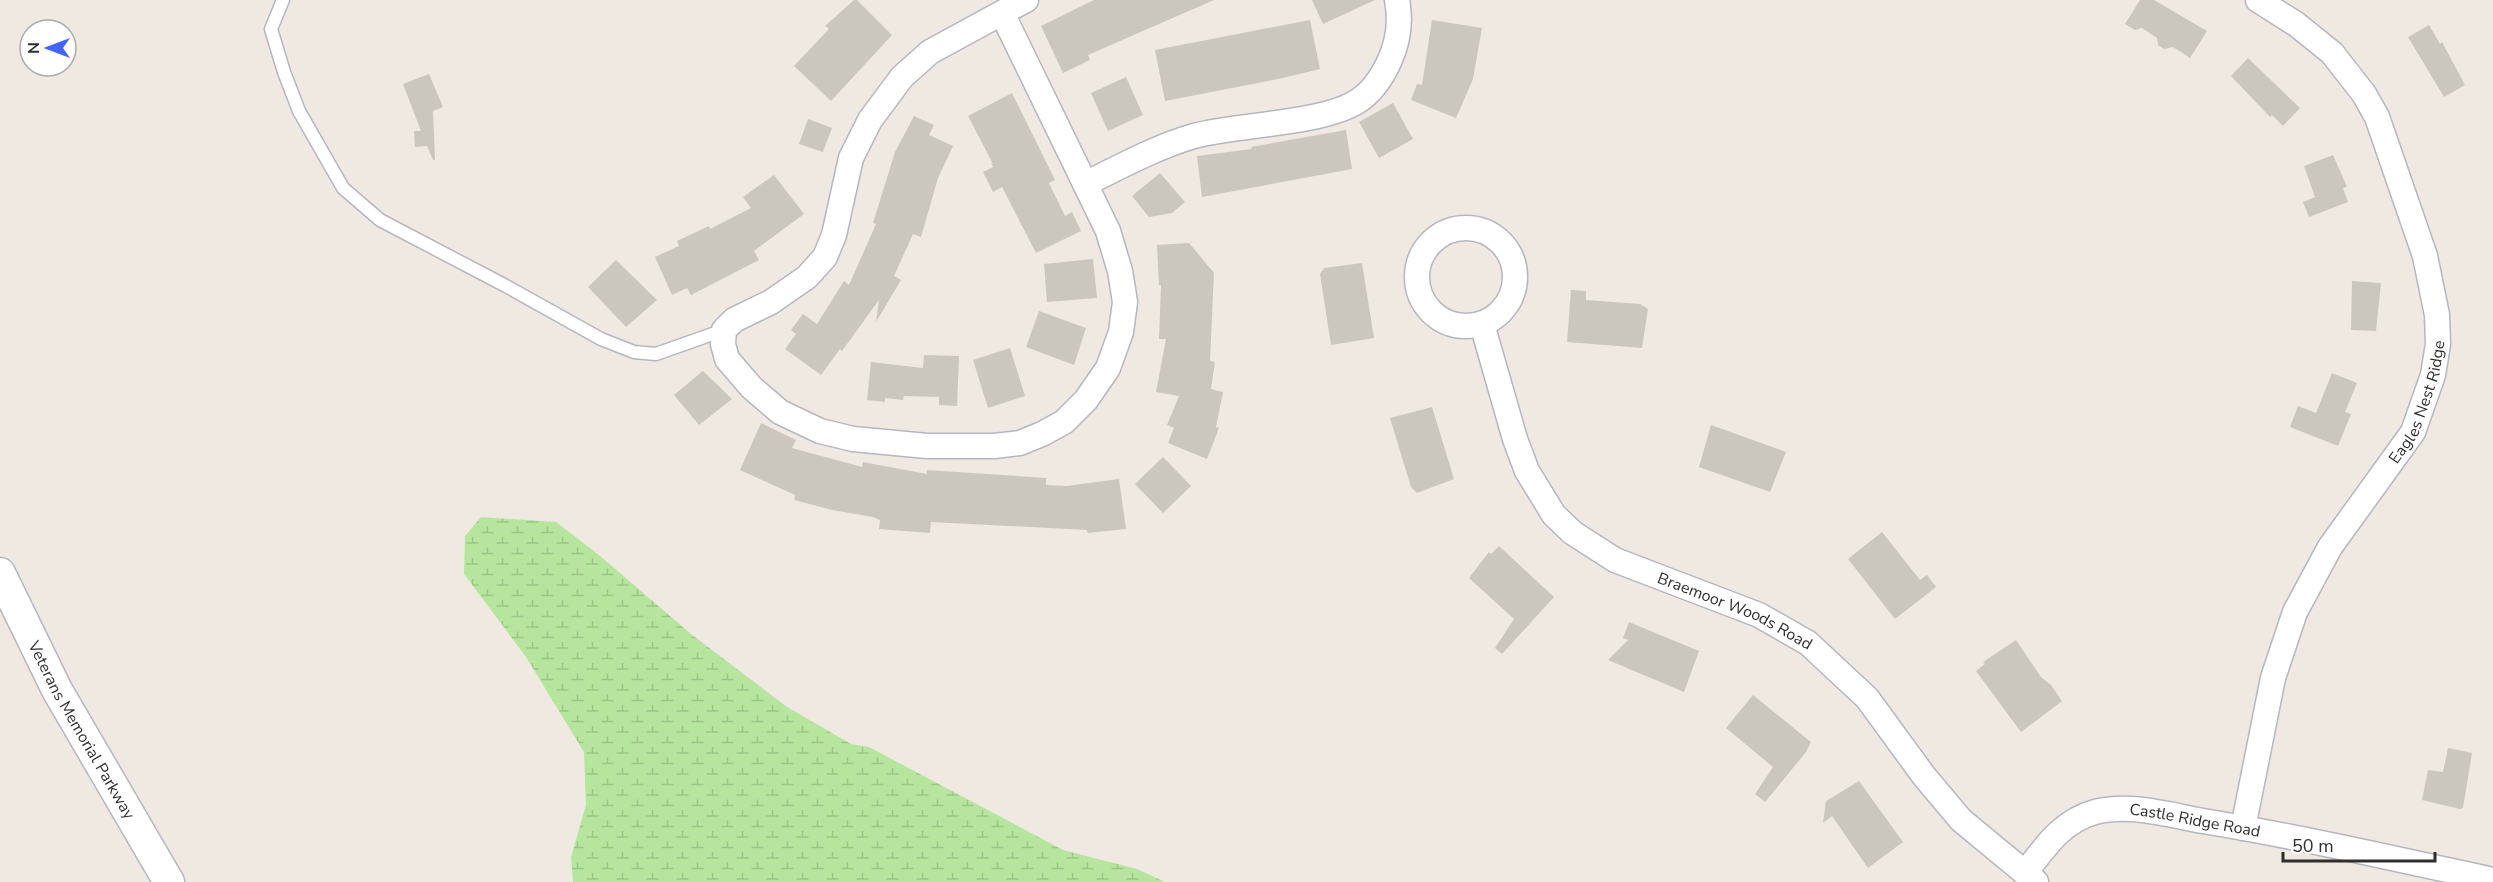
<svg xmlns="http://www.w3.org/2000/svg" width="2493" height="882" viewBox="0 0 2493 882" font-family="'Nunito Sans',sans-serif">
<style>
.wetland{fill:url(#wetland-marsh)}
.building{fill:#cbc7bf}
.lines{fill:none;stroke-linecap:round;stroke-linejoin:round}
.service-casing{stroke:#b4b7c1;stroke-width:15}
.minor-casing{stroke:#b4b7c1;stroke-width:27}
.tertiary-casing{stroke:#b4b7c1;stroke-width:33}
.service{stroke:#fff;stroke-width:12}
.minor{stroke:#fff;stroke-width:24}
.tertiary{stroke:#fff;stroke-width:30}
.labels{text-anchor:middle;stroke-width:6;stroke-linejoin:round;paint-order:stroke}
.street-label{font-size:16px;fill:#2e2e2e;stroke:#fff}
</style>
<defs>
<pattern id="wetland-marsh" width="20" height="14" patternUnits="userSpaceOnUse" patternTransform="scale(1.5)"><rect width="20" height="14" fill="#b6e59e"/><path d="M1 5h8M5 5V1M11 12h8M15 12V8" fill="none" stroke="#9dc588"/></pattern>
</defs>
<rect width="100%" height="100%" fill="#efe9e1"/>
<polygon class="wetland" points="481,517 556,522 599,555 691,634 787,707 851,744 869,747 1063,850 1137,869 1165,882 573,882 571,857 586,805 584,752 526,657 464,574 465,536"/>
<g class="building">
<polygon points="854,0 857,0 892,35 831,101 794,66 829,29 825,26"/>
<polygon points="1094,0 1214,0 1088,55 1090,60 1063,73 1041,26"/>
<polygon points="1312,0 1375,0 1323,24"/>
<polygon points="2140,0 2154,0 2207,31 2190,58 2173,47 2164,49 2158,45 2157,38 2142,28 2135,30 2125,24"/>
<polygon points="1310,20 1320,69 1283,78 1165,101 1155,50"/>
<polygon points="1432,20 1482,28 1473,79 1456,118 1411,100 1417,84 1422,85"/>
<polygon points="2429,25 2440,44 2442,42 2465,85 2444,97 2408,37"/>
<polygon points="2248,58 2300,108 2283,126 2272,115 2270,117 2231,76"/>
<polygon points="429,74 443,107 433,111 435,160 433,160 427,146 415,147 414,131 421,131 403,84"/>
<polygon points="1126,77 1143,115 1108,131 1091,93"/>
<polygon points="1012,93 1055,180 1049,183 1065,216 1072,212 1081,231 1036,253 1002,187 993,192 983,172 993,167 991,163 993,164 968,116"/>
<polygon points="1393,103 1413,139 1379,158 1359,122"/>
<polygon points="914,116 934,125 929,135 953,146 938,178 921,237 913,234 894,276 901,280 876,322 879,300 842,351 840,349 821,375 785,349 796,334 791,330 803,314 817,324 844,281 849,285 876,224 873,223 895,152"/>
<polygon points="808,119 832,128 823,152 799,144"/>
<polygon points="1346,130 1352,169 1202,197 1197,156 1252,149 1251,147"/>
<polygon points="2333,155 2347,187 2343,188 2348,202 2309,217 2303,202 2315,197 2304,166"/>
<polygon points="1160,173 1185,202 1172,213 1149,217 1132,196"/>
<polygon points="774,175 804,214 754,251 759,260 691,295 687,288 672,295 655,257 679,246 677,241 709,226 710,229 751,208 743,197"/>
<polygon points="1189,243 1214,273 1210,361 1215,362 1211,389 1223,392 1216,427 1219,428 1207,459 1168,443 1174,428 1167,425 1179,396 1156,392 1166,339 1159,339 1161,285 1159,285 1157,245"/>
<polygon points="1093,259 1097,298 1047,302 1044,264"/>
<polygon points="616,260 657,300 626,327 588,287"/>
<polygon points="1362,263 1374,338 1331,345 1320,274 1324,268"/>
<polygon points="2352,281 2381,283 2376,331 2351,330"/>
<polygon points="1571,290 1586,291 1586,300 1640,304 1648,309 1642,348 1567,342"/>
<polygon points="1039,311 1086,328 1074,365 1026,347"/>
<polygon points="1010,348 1025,396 988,408 973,360"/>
<polygon points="924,355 959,356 957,406 939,405 939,397 904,396 903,400 885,398 885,402 867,400 871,362 923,368"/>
<polygon points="703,371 732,399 699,425 674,395"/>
<polygon points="2332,373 2357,383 2345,412 2351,414 2338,446 2290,427 2298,406 2316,413"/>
<polygon points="1432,407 1454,479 1417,493 1411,487 1390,418"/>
<polygon points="761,423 796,440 792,448 862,467 863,462 927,474 927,470 1046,478 1046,485 1067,486 1119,479 1126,529 1088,533 1087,530 931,522 930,533 879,529 880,520 873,517 832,510 794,500 795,495 740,470"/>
<polygon points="1711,425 1786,452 1770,492 1699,467"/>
<polygon points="1163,457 1191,486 1163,513 1135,484"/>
<polygon points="1882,532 1920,580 1927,575 1936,587 1895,619 1848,559"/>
<polygon points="1499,546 1554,597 1502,654 1495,648 1514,619 1469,578 1489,552 1491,554"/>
<polygon points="1629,622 1699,651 1684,692 1608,660 1628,640 1623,638"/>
<polygon points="2016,640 2041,677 2051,685 2062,701 2021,732 1976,671 1985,664 1983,662"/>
<polygon points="1753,695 1811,742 1806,752 1765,802 1755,794 1773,767 1726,728"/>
<polygon points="2448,748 2472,753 2463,808 2460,809 2422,800 2428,770 2443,772"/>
<polygon points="1859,781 1903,842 1868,868 1832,816 1823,823 1826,801"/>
</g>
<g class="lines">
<g class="service-casing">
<polyline id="service" points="283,0 271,29 284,72 299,111 343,188 380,220 506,286 601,339 634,352 656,354 724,330"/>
</g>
<g class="minor-casing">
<g id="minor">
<polyline points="1002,13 1108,231 1120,271 1125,302 1121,332 1108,368 1086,400 1064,422 1042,434 1020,443 994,446 927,446 853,439 820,431 780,412 751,387 727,359 723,344 724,330 734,320 771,302 807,277 825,257 834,235 851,158 870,120 902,77 930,52 1009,9 1026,0"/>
<path d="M1085,184C1120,167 1156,147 1194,136C1238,124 1323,124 1358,101C1372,92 1382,77 1389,62C1398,43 1401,21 1397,0"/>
<circle cx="1466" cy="277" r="49"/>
<path id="s1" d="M1482,324L1515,439L1527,471L1554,515L1573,533L1615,560L1759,615L1808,643L1867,698L1924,776L1961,820L2036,882"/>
<path id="s2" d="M2243,828L2273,678L2295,612L2330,547L2413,432L2433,375L2438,344L2437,315L2425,256L2377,117L2364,94L2332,53L2296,24L2258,0"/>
<path id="s3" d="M2025,873C2045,847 2062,821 2095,812C2130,803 2169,815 2203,821C2300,837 2397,859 2493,880"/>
</g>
</g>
<g class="tertiary-casing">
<g id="tertiary">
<path id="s4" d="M0,573L57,690L169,882"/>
</g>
</g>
<use href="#service" class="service"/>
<use href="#minor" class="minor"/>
<use href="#tertiary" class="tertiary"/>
</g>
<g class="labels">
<g class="street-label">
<text dy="6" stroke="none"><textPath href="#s2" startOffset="468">Eagles Nest Ridge</textPath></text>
<text dy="6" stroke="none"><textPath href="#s1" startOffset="412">Braemoor Woods Road</textPath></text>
<text dy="6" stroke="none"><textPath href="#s4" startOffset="177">Veterans Memorial Parkway</textPath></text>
<text dy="6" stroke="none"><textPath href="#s3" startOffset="196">Castle Ridge Road</textPath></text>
</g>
</g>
<g transform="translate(48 48) rotate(270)"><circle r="28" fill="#ffffff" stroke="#ababab" stroke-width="1.5"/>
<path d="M0-4.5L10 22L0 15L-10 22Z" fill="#4264fb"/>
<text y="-9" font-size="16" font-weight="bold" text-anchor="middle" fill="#2e2e2e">N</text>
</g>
<path d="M2283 852v9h152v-9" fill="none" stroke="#2e2e2e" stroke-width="3"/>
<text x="2292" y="852" font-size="18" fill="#2e2e2e" stroke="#ffffff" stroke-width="4.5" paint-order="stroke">50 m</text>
</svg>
